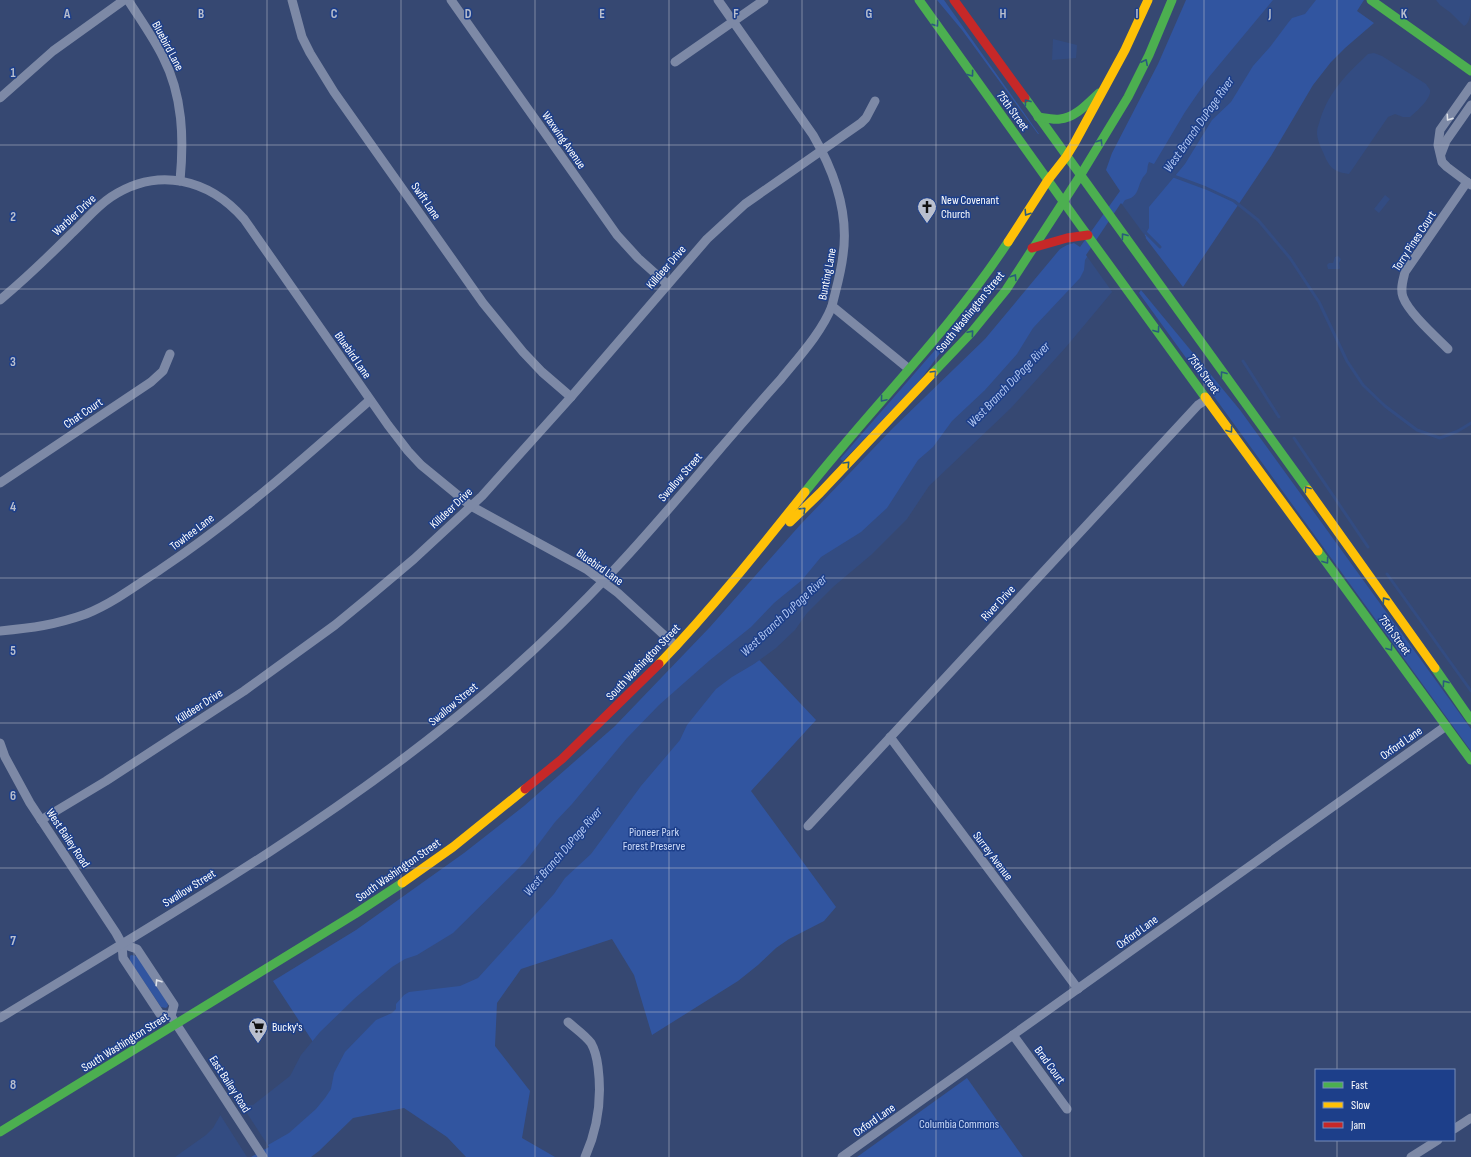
<svg xmlns="http://www.w3.org/2000/svg" width="1471" height="1157" viewBox="0 0 1471 1157" font-family="'Sofia Sans Condensed',sans-serif">
<style>
.green{fill:#3155a0}
.water{fill:#334c82}
.pier{fill:#364872}
.lines{fill:none;stroke-linecap:round;stroke-linejoin:round}
.stream{stroke:#334c82;stroke-width:3}
.street{stroke:#7d89a6;stroke-width:9}
.fast{stroke:#4caf50;stroke-width:9}
.slow{stroke:#ffc107;stroke-width:9}
.jam{stroke:#c62828;stroke-width:9}
.oneway{stroke:#295b7c}
.oneway2{stroke:#dee2e9}
.grid{fill:none;stroke:#b9bfce;stroke-width:1;stroke-opacity:0.55}
.labels{text-anchor:middle;stroke-width:3;stroke-linejoin:round;paint-order:stroke}
.street-label{font-size:12px;fill:#fff;stroke:#1d3f8a}
.poi-label{font-size:12px;fill:#fff;stroke:#1d3f8a;text-anchor:start}
.park-label{font-size:12px;fill:#ccdbf9;stroke:#1d3f8a}
.water-label{font-size:13px;font-style:italic;fill:#b3c8f3;stroke:#1d3f8a}
.grid-label{font-size:13px;text-anchor:middle;font-weight:bold;fill:#b9bfce;stroke:#1d3f8a;stroke-width:3;stroke-linejoin:round;paint-order:stroke}
</style>
<rect width="100%" height="100%" fill="#364872"/>
<g class="green">
<polygon points="937,0 944,0 1039,134 1038,134 962,30"/>
<polygon points="1186,0 1364,0 1357,11 1374,23 1345,48 1331,62 1313,85 1271,156 1183,287 1144,236 898,513 748,648 816,720 751,791 836,907 824,921 789,939 776,948 758,965 738,981 652,1035 634,975 612,939 521,969 497,1003 495,1046 530,1091 522,1138 555,1157 466,1157 447,1137 404,1108 353,1118 319,1151 311,1157 206,1157 323,1070 313,1042 273,981 356,930 464,853 524,806 615,726 710,627 800,525 893,428 985,339 1060,249 1067,245 1074,243 1080,247 1120,191 1106,170 1112,153 1158,64"/>
<polygon points="992,280 994,280 989,287 918,383 843,461 840,459 962,319"/>
<polygon points="1141,290 1240,410 1471,729 1471,751 1139,293"/>
<polygon points="131,955 137,956 167,1002 168,1006 166,1008 161,1007 130,961 130,956"/>
<polygon points="967,1078 1023,1157 857,1157"/>
</g>
<g class="water">
<path d="M1273,0H1316L1305,14L1292,18L1288,23L1270,47L1253,66L1231,102L1212,120L1185,164L1149,207V228L1112,292L1066,347L1011,408L929,486L907,519L871,555L833,587L807,613L795,630L776,648L754,664L732,677L716,689L687,725L680,740L641,786L591,854L565,878L554,894L478,978L460,986L409,992L404,995L396,1004V1009L392,1013L376,1020L345,1052L334,1073L331,1089L325,1098L316,1109L289,1133L247,1157H175L206,1135L213,1128L221,1114L239,1099L248,1105H253L290,1076L301,1055L320,1032L354,999L392,967L405,959L417,955L453,933L525,862L555,822L572,804L627,738L659,705L710,660L751,627L774,603L802,580L821,557L861,532L875,519L887,508L918,460L933,447L952,421L985,390L1017,354L1033,328L1080,278L1084,270L1085,260L1125,200C1139,197 1137,188 1142,179C1143,176 1147,174 1147,171C1148,168 1147,166 1149,162L1154,164L1185,112L1209,77Z"/>
<path d="M1436,0H1471C1471,9 1471,23 1464,26L1451,13L1440,5Z"/>
<polygon points="1053,39 1077,45 1076,58 1052,60"/>
<path d="M1374,53L1382,56L1426,84C1427,86 1429,88 1430,90C1432,98 1416,112 1410,117H1403L1395,114L1388,117L1349,174C1333,172 1329,167 1323,152C1320,146 1317,139 1317,132C1317,128 1319,124 1320,120C1329,91 1347,74 1368,54Z"/>
<polygon points="1385,195 1390,199 1379,213 1374,209"/>
<polygon points="1338,256 1341,259 1339,263 1340,268 1339,269 1328,269 1327,265 1329,263 1333,263 1335,257"/>
</g>
<g class="pier">
<polygon points="1121,203 1146,237 1113,293 1086,255"/>
<polygon points="237,1098 269,1147 251,1157 247,1157 219,1113"/>
</g>
<g class="lines">
<g class="stream">
<polyline points="1171,175 1206,188 1234,201 1258,220 1290,258 1319,302 1347,361 1363,385 1385,406 1417,430 1440,438 1458,431 1471,423"/>
<polyline points="1143,230 1160,247"/>
<polyline points="1243,361 1279,417"/>
<polyline points="1294,438 1368,547"/>
<polyline points="1387,574 1471,691"/>
</g>
<g class="street">
<path d="M128,0C140,19 153,37 163,57C183,96 184,139 180,181"/>
<polyline points="292,0 302,37 310,53 334,92 483,303 523,352 542,372 571,397"/>
<polyline points="451,0 617,235 638,258 667,284"/>
<path d="M718,0L813,135C834,171 849,214 843,255C841,273 836,289 832,306L909,369"/>
<polyline points="675,62 764,0"/>
<polyline points="1471,86 1440,130 1438,145 1442,162 1447,167 1471,185"/>
<polyline points="0,98 53,51 124,0"/>
<polyline points="1441,154 1446,141 1471,105"/>
<path d="M0,300C25,279 48,257 71,234C84,222 96,207 111,197C158,166 209,179 244,219L388,425L408,451L421,465L471,506L586,569L618,593L676,646"/>
<path d="M1448,349C1435,336 1409,313 1403,297C1400,289 1403,280 1405,272L1467,182"/>
<polyline points="0,483 151,382 163,371 170,354"/>
<path d="M0,631C32,628 55,625 86,614C113,603 137,585 161,569C236,519 303,459 370,400"/>
<polyline points="890,737 1078,989"/>
<polyline points="0,743 5,757 30,803 116,933 122,944 123,958 160,1014 171,1016 263,1157"/>
<polyline points="41,820 106,781 244,691 335,625 369,597 414,559 482,496 571,397 707,239 745,204 861,123 866,118 875,101"/>
<polyline points="808,826 1198,405 1207,399"/>
<polyline points="122,944 137,949 174,1005 171,1016"/>
<path d="M0,1018C156,923 317,831 459,715C513,671 565,622 613,571C650,532 684,491 719,450C740,426 760,402 781,379C798,358 822,332 832,306"/>
<path d="M568,1022C576,1029 585,1035 591,1043C595,1050 597,1059 598,1067C602,1098 598,1128 585,1157"/>
<polyline points="1013,1035 1067,1109"/>
<polyline points="1454,1129 1471,1118"/>
<polyline points="842,1157 1446,726"/>
<polyline points="1411,1157 1438,1140"/>
</g>
<g class="fast">
<polyline points="919,0 1080,225 1205,397"/>
<polyline points="1371,0 1471,71"/>
<polyline points="1025,98 1308,490"/>
<path d="M1038,117C1045,118 1053,120 1060,119C1075,118 1088,103 1099,93"/>
<polyline points="933,373 971,333 1006,290 1080,176 1128,97 1149,55 1172,0"/>
<path d="M805,492C871,408 949,332 1008,242"/>
<polyline points="1318,551 1471,760"/>
<polyline points="1435,668 1471,720"/>
<polyline points="0,1132 355,914 402,883"/>
</g>
<g class="slow">
<polyline points="1008,242 1048,180 1066,157 1074,144 1125,50 1148,0"/>
<polyline points="1205,397 1318,551"/>
<polyline points="1308,490 1435,668"/>
<polyline points="790,522 820,493 933,373"/>
<path d="M659,664C711,610 758,551 805,492"/>
<polyline points="402,883 453,847 525,789"/>
</g>
<g class="jam">
<polyline points="954,0 1025,98"/>
<polyline points="1032,248 1067,238 1088,235"/>
<polyline points="525,789 562,759 659,664"/>
</g>
</g>
<defs><path id="oneway-chevron" d="M-2-3.5L2.5 0L-2 3.5" fill="none" stroke-width="1.6" stroke-linecap="round" stroke-linejoin="round"/></defs>
<g class="oneway">
<use href="#oneway-chevron" transform="translate(936 24) rotate(55)"/>
<use href="#oneway-chevron" transform="translate(1145 62) rotate(-63)"/>
<use href="#oneway-chevron" transform="translate(971 74) rotate(54)"/>
<use href="#oneway-chevron" transform="translate(1027 102) rotate(-126)"/>
<use href="#oneway-chevron" transform="translate(1100 142) rotate(-58)"/>
<use href="#oneway-chevron" transform="translate(1027 213) rotate(123)"/>
<use href="#oneway-chevron" transform="translate(1124 236) rotate(-126)"/>
<use href="#oneway-chevron" transform="translate(1014 277) rotate(-58)"/>
<use href="#oneway-chevron" transform="translate(1157 330) rotate(54)"/>
<use href="#oneway-chevron" transform="translate(971 333) rotate(-49)"/>
<use href="#oneway-chevron" transform="translate(934 373) rotate(-46)"/>
<use href="#oneway-chevron" transform="translate(1223 374) rotate(-126)"/>
<use href="#oneway-chevron" transform="translate(883 399) rotate(130)"/>
<use href="#oneway-chevron" transform="translate(1230 430) rotate(54)"/>
<use href="#oneway-chevron" transform="translate(847 464) rotate(-47)"/>
<use href="#oneway-chevron" transform="translate(1307 489) rotate(-126)"/>
<use href="#oneway-chevron" transform="translate(803 510) rotate(-44)"/>
<use href="#oneway-chevron" transform="translate(1326 561) rotate(54)"/>
<use href="#oneway-chevron" transform="translate(1385 600) rotate(-125)"/>
<use href="#oneway-chevron" transform="translate(1390 648) rotate(54)"/>
<use href="#oneway-chevron" transform="translate(1445 683) rotate(-126)"/>
</g>
<g class="oneway2">
<use href="#oneway-chevron" transform="translate(1449 118) rotate(125)"/>
<use href="#oneway-chevron" transform="translate(158 982) rotate(-123)"/>
</g>
<path class="grid" d="M134,0V1157M267,0V1157M401,0V1157M535,0V1157M669,0V1157M802,0V1157M936,0V1157M1070,0V1157M1204,0V1157M1337,0V1070M0,145H1471M0,289H1471M0,434H1471M0,578H1471M0,723H1471M0,868H1471M0,1012H1471M1337,1140V1157"/>
<defs>
<g id="church-pin" transform="scale(1)"><path d="M0 17L-7.5 6A9.5 9.5 0 1 1 7.5 6Z" fill="#b9bfce" stroke="#1d3f8a"/><path d="M-1.2-6h2.4v3.5h3.3v2.4h-3.3V6h-2.4V-.1h-3.3v-2.4h3.3Z" fill="#111"/></g>
<g id="supermarket-pin" transform="scale(1)"><path d="M0 17L-7.5 6A9.5 9.5 0 1 1 7.5 6Z" fill="#b9bfce" stroke="#1d3f8a"/><path d="M-6-5.5h2.5l.6 2H6L4.5 2H-2.5L-4.4-4H-6ZM-1.5 3.2a1.3 1.3 0 1 0 .1 0ZM3 3.2a1.3 1.3 0 1 0 .1 0Z" fill="#111"/></g>
</defs>
<g fill-rule="evenodd">
<use href="#church-pin" x="927" y="207"/>
<use href="#supermarket-pin" x="258" y="1027"/>
</g>
<g class="labels">
<g class="street-label">
<text transform="translate(168 46) rotate(62)" y="4">Bluebird Lane</text>
<text transform="translate(1013 111) rotate(54)" y="4">75th Street</text>
<text transform="translate(564 140) rotate(55)" y="4">Waxwing Avenue</text>
<text transform="translate(426 201) rotate(55)" y="4">Swift Lane</text>
<text transform="translate(74 215) rotate(-43)" y="4">Warbler Drive</text>
<text transform="translate(1414 241) rotate(-57)" y="4">Torry Pines Court</text>
<text transform="translate(666 267) rotate(-49)" y="4">Killdeer Drive</text>
<text transform="translate(827 274) rotate(-79)" y="4">Bunting Lane</text>
<text transform="translate(970 312) rotate(-51)" y="4">South Washington Street</text>
<text transform="translate(353 355) rotate(55)" y="4">Bluebird Lane</text>
<text transform="translate(1204 374) rotate(54)" y="4">75th Street</text>
<text transform="translate(83 413) rotate(-34)" y="4">Chat Court</text>
<text transform="translate(680 477) rotate(-49)" y="4">Swallow Street</text>
<text transform="translate(451 508) rotate(-43)" y="4">Killdeer Drive</text>
<text transform="translate(192 532) rotate(-37)" y="4">Towhee Lane</text>
<text transform="translate(600 567) rotate(35)" y="4">Bluebird Lane</text>
<text transform="translate(998 603) rotate(-47)" y="4">River Drive</text>
<text transform="translate(1395 635) rotate(54)" y="4">75th Street</text>
<text transform="translate(643 662) rotate(-46)" y="4">South Washington Street</text>
<text transform="translate(453 704) rotate(-40)" y="4">Swallow Street</text>
<text transform="translate(199 706) rotate(-33)" y="4">Killdeer Drive</text>
<text transform="translate(1401 743) rotate(-35)" y="4">Oxford Lane</text>
<text transform="translate(68 838) rotate(56)" y="4">West Bailey Road</text>
<text transform="translate(993 856) rotate(53)" y="4">Surrey Avenue</text>
<text transform="translate(398 870) rotate(-35)" y="4">South Washington Street</text>
<text transform="translate(189 888) rotate(-32)" y="4">Swallow Street</text>
<text transform="translate(1137 932) rotate(-36)" y="4">Oxford Lane</text>
<text transform="translate(125 1042) rotate(-32)" y="4">South Washington Street</text>
<text transform="translate(1050 1065) rotate(54)" y="4">Brad Court</text>
<text transform="translate(230 1084) rotate(57)" y="4">East Bailey Road</text>
<text transform="translate(874 1120) rotate(-35)" y="4">Oxford Lane</text>
</g>
<g class="poi-label">
<text x="941" y="204">New Covenant<tspan x="941" dy="14">Church</tspan></text>
<text x="272" y="1031">Bucky's</text>
</g>
<g class="park-label">
<text x="654" y="836">Pioneer Park<tspan x="654" dy="14">Forest Preserve</tspan></text>
<text x="959" y="1128">Columbia Commons</text>
</g>
<g class="water-label">
<text transform="translate(1198 124) rotate(-55)" y="5">West Branch DuPage River</text>
<text transform="translate(1008 384) rotate(-46)" y="5">West Branch DuPage River</text>
<text transform="translate(783 615) rotate(-43)" y="5">West Branch DuPage River</text>
<text transform="translate(562 851) rotate(-49)" y="5">West Branch DuPage River</text>
</g>
</g>
<g class="grid-label">
<text x="67" y="18">A</text>
<text x="201" y="18">B</text>
<text x="334" y="18">C</text>
<text x="468" y="18">D</text>
<text x="602" y="18">E</text>
<text x="736" y="18">F</text>
<text x="869" y="18">G</text>
<text x="1003" y="18">H</text>
<text x="1137" y="18">I</text>
<text x="1270" y="18">J</text>
<text x="1404" y="18">K</text>
<text x="13" y="77">1</text>
<text x="13" y="221">2</text>
<text x="13" y="366">3</text>
<text x="13" y="511">4</text>
<text x="13" y="655">5</text>
<text x="13" y="800">6</text>
<text x="13" y="945">7</text>
<text x="13" y="1089">8</text>
</g>
<rect x="1315" y="1069" width="140" height="72" fill="#1d3f8a" stroke="#778cb9"/>
<rect x="1323" y="1082" width="20" height="6" fill="#4caf50" stroke="#778cb9"/>
<text x="1351" y="1089" font-size="12" fill="#ffffff">Fast</text>
<rect x="1323" y="1102" width="20" height="6" fill="#ffc107" stroke="#778cb9"/>
<text x="1351" y="1109" font-size="12" fill="#ffffff">Slow</text>
<rect x="1323" y="1122" width="20" height="6" fill="#c62828" stroke="#778cb9"/>
<text x="1351" y="1129" font-size="12" fill="#ffffff">Jam</text>
</svg>
